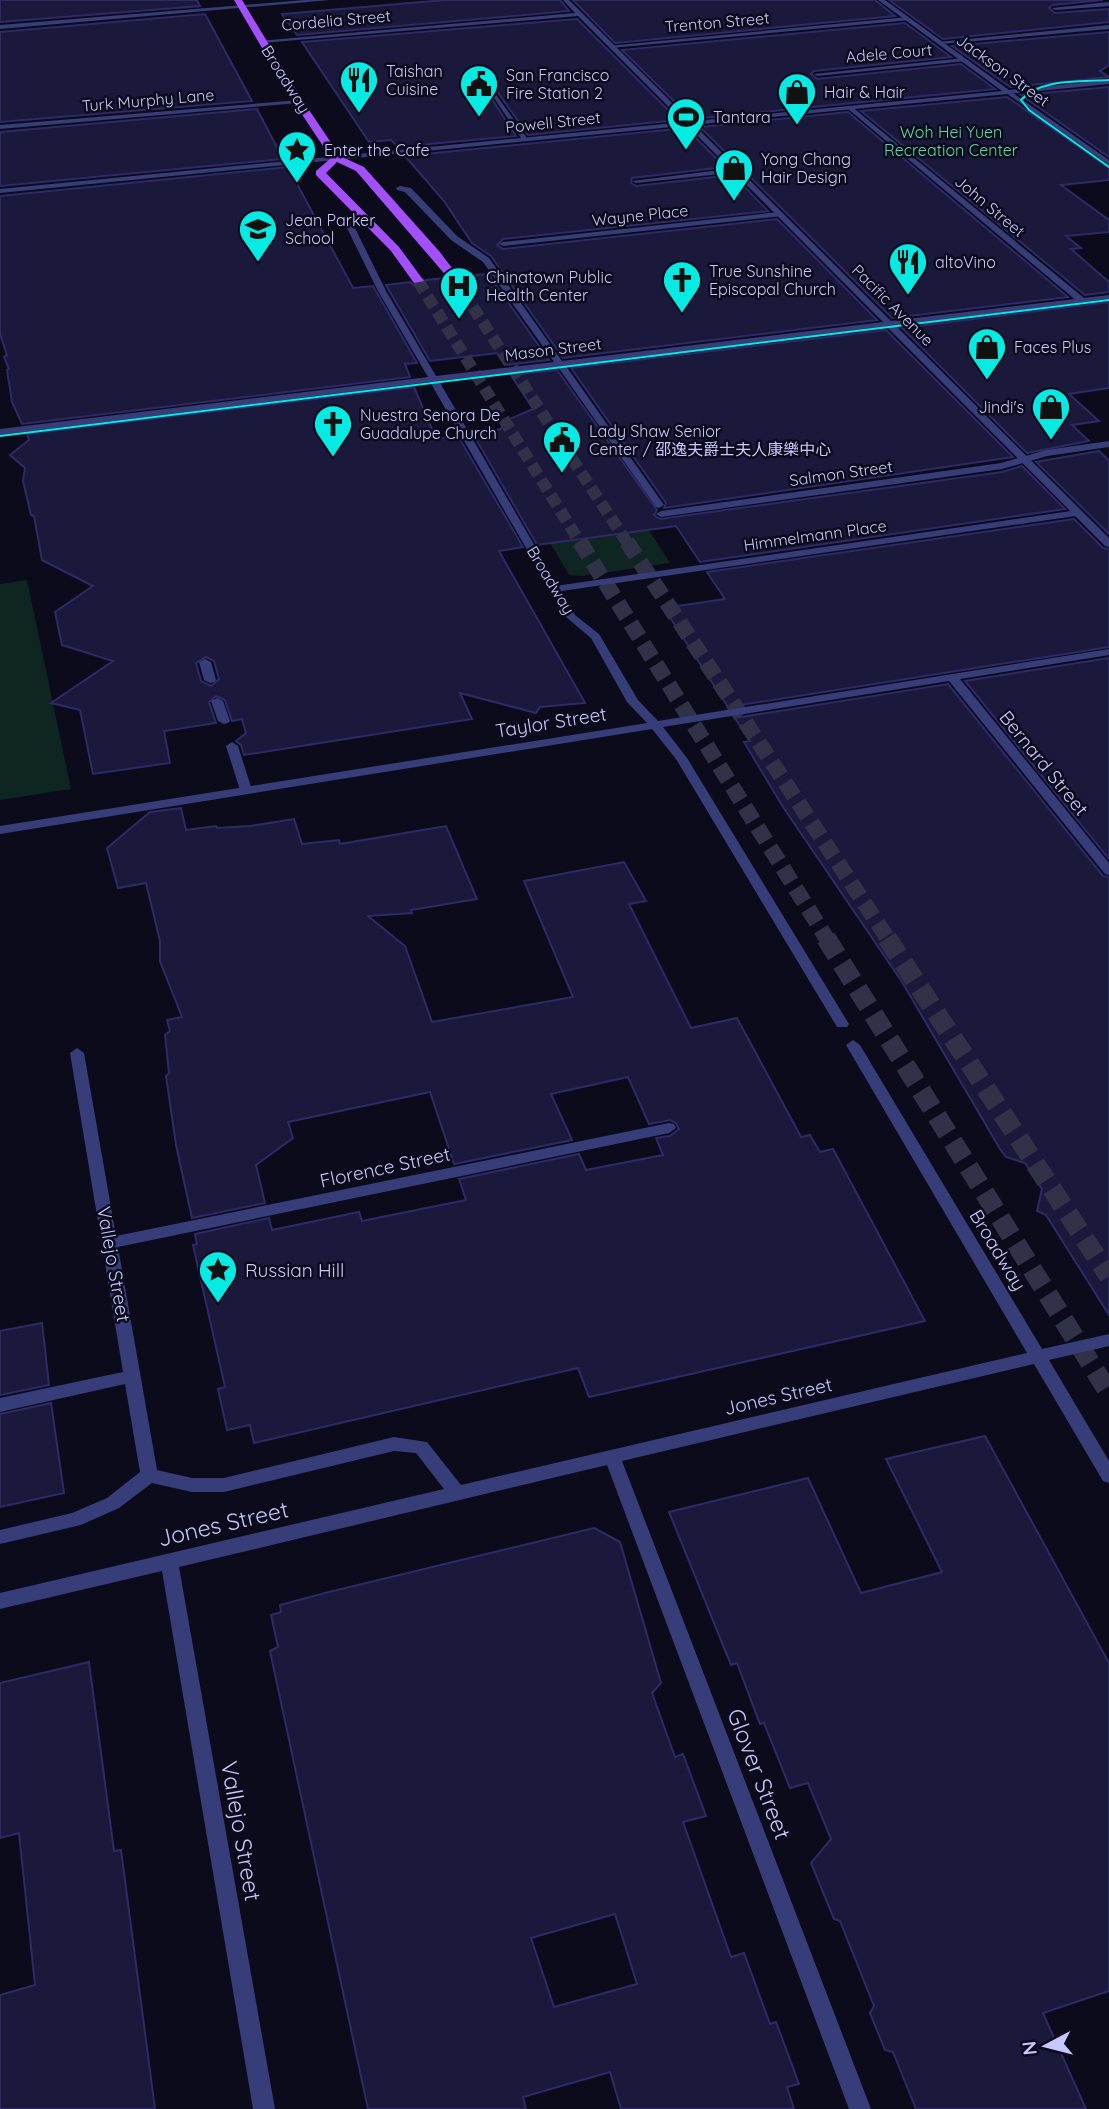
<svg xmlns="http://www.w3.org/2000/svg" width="1109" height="2109" viewBox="0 0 1109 2109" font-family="Quicksand,'Noto Sans SC',sans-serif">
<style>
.green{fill:#0e2521}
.building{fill:#1a183b;stroke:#2e2a67;stroke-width:2;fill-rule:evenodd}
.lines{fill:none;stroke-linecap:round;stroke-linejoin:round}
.primary-tunnel-far2{stroke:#313148;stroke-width:12;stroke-dasharray:12 6;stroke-linecap:butt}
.primary-tunnel-far1{stroke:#313148;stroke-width:16;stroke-dasharray:16 8;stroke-linecap:butt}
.primary-tunnel{stroke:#313148;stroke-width:20;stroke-dasharray:20 10;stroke-linecap:butt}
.service{fill:#373d79;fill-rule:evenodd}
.pedestrian{fill:#373d79;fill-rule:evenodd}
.minor{fill:#373d79;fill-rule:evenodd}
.tertiary{fill:#373d79;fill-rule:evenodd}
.primary{fill:#a44ffc;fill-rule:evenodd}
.tram{stroke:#05ebe3;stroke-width:2}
.labels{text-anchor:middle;stroke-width:5;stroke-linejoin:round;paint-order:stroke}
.far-street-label{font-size:16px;fill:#c6c7fe;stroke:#0c0b1b}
.far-poi-label{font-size:16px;fill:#c6c7fe;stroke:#0c0b1b;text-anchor:start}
.far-park-label{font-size:16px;fill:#55dba7;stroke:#0c0b1b}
.street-label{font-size:19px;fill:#c6c7fe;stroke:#0c0b1b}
.poi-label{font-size:19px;fill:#c6c7fe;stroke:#0c0b1b;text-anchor:start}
.near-street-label{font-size:23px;fill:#c6c7fe;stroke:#0c0b1b}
</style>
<rect width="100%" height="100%" fill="#0c0b1b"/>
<g class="green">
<polygon points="649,530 670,563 582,576 569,575 550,543"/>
<polygon points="27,580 71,789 0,800 0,584"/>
</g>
<g class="building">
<polygon points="0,0 197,0 200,6 0,22"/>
<polygon points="445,0 560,0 569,11 297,35 282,14"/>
<polygon points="573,0 875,0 895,16 615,43"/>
<polygon points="889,0 1103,0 1052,5 1049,8 1055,13 1109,9 1109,22 943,39"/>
<polygon points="205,14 252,101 0,122 0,32"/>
<polygon points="577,19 678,120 528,135 494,87 488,86 486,90 516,136 398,147 391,140 369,142 302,42"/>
<polygon points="905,23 951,57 814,71 811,74 817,79 961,64 995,89 692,119 622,50"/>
<polygon points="1109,32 1109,65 1100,71 1109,77 1010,87 952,46"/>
<polygon points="1109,87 1109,157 1021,95"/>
<polygon points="1007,97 1109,168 1109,180 1061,185 1109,220 1109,232 1066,236 1081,248 1071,249 1109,282 1109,292 1085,295 861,111"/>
<polygon points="257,109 283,159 0,186 0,132"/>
<polygon points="848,112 1068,297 892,318 700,127"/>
<polygon points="686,128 725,167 632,178 631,183 636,186 733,175 768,211 503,239 497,245 503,249 777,219 877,320 563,358 491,256 472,243 444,201 405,156"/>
<polygon points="288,167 353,288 373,286 417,363 405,364 410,377 22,424 12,402 7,370 9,369 4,357 7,355 0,334 0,196"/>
<polygon points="488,274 549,360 505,365 497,353 430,361 386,285 410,282 415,286 425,284 426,280 445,278 449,282 457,282 461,276"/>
<polygon points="1109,302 1109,388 1069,394 1099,421 1072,425 1089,441 1027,453 902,328"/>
<polygon points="886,330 1013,457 664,508 666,503 571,368"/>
<polygon points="557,370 657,510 654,515 660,519 1002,472 1022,466 1065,509 700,562 676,526 537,545 473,434 501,429 505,421 533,409 511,375"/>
<path d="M414,387L436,439L458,436L523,547L499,551L585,703L540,707L536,713L460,693L472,719L244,755L241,745L236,741L246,733L242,719L232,721L225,700L216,696L209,702L216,723L164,731L170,763L93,774L80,710L51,703L113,661L62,645L55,612L93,586L42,560L34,516L31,515L23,481L25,468L10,455L29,440L27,434ZM206,657L214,661L219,679L211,686L201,681L196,663Z"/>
<polygon points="1099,451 1109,461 1109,534 1036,462"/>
<polygon points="1074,519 1103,548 1109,549 1109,647 728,707 664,608 725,599 707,572"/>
<polygon points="1109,658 1109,859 965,681"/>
<polygon points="948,684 1103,876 1109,877 1109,1315 1046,1215 1037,1211 1042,1189 1025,1163 1006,1157 1000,1149 902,982 783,807 744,742 750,741 735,718"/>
<polygon points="181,808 186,830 216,826 217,828 250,826 294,819 302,844 339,840 340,844 446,826 477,899 411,910 412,913 368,916 405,946 432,1022 573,997 524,881 624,862 646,901 629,904 691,1028 737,1018 801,1137 810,1135 820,1152 833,1149 925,1321 589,1397 578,1368 254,1443 250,1425 227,1430 218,1389 225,1387 193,1245 197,1244 195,1234 269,1218 272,1230 359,1212 362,1221 466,1200 459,1179 579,1154 586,1170 663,1155 656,1138 670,1136 679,1129 676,1123 670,1120 649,1124 628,1077 551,1094 572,1140 454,1164 430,1092 288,1122 293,1138 256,1165 265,1203 192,1218 176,1145 166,1076 169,1073 165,1035 170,1031 167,1020 182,1017 160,961 160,941 146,883 118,888 107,848 150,812"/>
<polygon points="42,1323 49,1385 0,1395 0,1331"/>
<polygon points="51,1403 64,1493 0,1507 0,1414"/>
<polygon points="985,1436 1109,1663 1109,1991 1043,2013 1086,2109 916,2109 893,2052 885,2050 870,2013 874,2006 840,1921 834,1919 811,1863 831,1839 808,1783 790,1788 764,1723 760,1724 737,1663 731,1665 669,1512 808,1478 861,1593 942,1572 886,1459"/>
<path d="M594,1528L620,1542L661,1683L652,1693L675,1757L683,1754L706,1816L683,1822L731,1957L744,1953L770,2024L776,2022L799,2084L787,2087L794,2109H621L610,2072L523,2097L526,2109H368L270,1651L278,1647L271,1615L281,1612L280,1605L329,1592ZM615,1914L637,1984L554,2007L531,1938Z"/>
<polygon points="89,1662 114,1851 121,1850 155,2109 0,2109 0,1995 35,1985 19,1833 0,1838 0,1683"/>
</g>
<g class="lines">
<g class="primary-tunnel-far2">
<polyline points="453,277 628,544"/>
<polyline points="418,281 581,544"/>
</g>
<g class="primary-tunnel-far1">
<polyline points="580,542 827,939"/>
<polyline points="627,542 888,939"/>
</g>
<g class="primary-tunnel">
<polyline points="826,938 1109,1393"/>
<polyline points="887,938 1109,1276"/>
</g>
<g class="service">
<polygon points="1109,2 1109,6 1055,10 1052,8"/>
<polygon points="908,17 910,20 611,48 608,46"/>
<polygon points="964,58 966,61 817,76 814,74"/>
<polygon points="488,89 492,89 529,141 523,141"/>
<polygon points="300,100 298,103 0,129 0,125"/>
<polygon points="847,106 851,106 1084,298 1084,302 1078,302 847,108"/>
<polygon points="736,168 740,170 739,172 636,183 632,181"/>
<polygon points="779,212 783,214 782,216 503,246 499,244 503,242"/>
<polygon points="1109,441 1109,447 1047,456 1002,469 661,517 656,514 661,511 1001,463 1046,450"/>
<polygon points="1078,510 1082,511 1082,515 555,592 550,589 555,586"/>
</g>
<g class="pedestrian">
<polygon points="205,659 211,662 216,680 214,682 210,683 204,680 199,662"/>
<polygon points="217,698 223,701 230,721 228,723 224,724 218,721 211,701"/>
<polygon points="232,742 238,746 252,790 250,793 246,794 240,790 226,746"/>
</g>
<g class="minor">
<polygon points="563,0 569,0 891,321 1109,295 1109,299 896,326 1109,538 1109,547 1105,546 887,327 566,366 664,505 659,508 656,507 558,367 439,381 575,615 599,634 638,700 658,721 1109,649 1109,655 960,679 1109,863 1109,875 1105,874 949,681 663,727 687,758 849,1024 847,1027 837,1027 676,759 652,729 0,834 0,826 647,723 627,702 591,638 566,617 430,382 0,435 0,429 428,377 378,291 346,226 350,224 354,226 386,291 436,376 554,362 483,262 451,240 405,192 397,190 396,188 400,186 411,188 457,236 489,258 562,361 883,322 578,16 262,43 259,41 575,13"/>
<polygon points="1109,25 1109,29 941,44 938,42"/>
<polygon points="1006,91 1010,91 1109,160 1109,165 1006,93"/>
<polygon points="853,1040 860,1045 1042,1349 1109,1334 1109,1346 1049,1360 1109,1461 1109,1483 1103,1481 1034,1364 622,1461 871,2109 849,2109 607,1465 179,1567 275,2109 253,2109 162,1571 0,1609 0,1593 444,1489 416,1453 394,1451 224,1492 192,1492 152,1483 119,1508 81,1525 0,1544 0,1530 72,1513 107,1498 140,1472 125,1384 0,1412 0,1398 123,1372 70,1053 77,1048 84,1053 116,1236 669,1123 674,1124 676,1128 669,1133 118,1247 157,1470 192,1478 224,1478 394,1437 427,1442 461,1485 1027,1353 846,1045"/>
</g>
<g class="tertiary">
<polygon points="305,0 330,0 0,29 0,25"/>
<polygon points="878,0 885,0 1009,90 1109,80 1109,84 0,193 0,189 1002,91"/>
</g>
<polygon class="primary" points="234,0 242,0 303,101 340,156 364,167 439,251 459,277 457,279 449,279 356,171 337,162 326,173 399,247 424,281 414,283 391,251 316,175 316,171 331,158 293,101"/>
<g class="tram">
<path d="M1109,80C1081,82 1041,78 1021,100L1029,110L1109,167"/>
<polyline points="0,436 1109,300"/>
</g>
</g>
<defs>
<g id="restaurant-pin" transform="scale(2.0125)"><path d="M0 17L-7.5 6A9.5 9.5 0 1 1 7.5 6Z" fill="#05ebe3" stroke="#0c0b1b"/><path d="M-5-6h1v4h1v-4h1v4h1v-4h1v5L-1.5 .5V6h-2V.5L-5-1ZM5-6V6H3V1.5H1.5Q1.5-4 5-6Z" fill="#111"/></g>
<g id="civic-pin" transform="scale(2.0125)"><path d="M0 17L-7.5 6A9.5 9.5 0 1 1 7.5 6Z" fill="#05ebe3" stroke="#0c0b1b"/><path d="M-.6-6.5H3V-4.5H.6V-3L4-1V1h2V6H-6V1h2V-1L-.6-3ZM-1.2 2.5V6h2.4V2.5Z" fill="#111"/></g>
<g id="shop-pin" transform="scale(2.0125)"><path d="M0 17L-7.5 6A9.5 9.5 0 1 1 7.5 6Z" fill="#05ebe3" stroke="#0c0b1b"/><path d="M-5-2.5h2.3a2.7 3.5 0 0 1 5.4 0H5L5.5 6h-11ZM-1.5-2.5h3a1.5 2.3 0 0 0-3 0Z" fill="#111"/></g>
<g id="stadium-pin" transform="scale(2.0125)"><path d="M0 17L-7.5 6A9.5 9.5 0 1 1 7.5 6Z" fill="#05ebe3" stroke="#0c0b1b"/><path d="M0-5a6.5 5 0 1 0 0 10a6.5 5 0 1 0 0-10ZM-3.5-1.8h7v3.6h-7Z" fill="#111"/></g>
<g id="sight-pin" transform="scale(2.0125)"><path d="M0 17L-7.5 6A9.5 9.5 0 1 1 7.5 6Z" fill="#05ebe3" stroke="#0c0b1b"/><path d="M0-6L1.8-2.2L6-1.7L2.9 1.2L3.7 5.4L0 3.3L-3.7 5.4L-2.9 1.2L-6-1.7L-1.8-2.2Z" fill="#111"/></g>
<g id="school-pin" transform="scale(2.0125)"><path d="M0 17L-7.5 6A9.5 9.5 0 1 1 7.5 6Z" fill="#05ebe3" stroke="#0c0b1b"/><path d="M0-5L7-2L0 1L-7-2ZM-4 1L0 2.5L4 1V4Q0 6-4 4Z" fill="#111"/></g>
<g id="church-pin" transform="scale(2.0125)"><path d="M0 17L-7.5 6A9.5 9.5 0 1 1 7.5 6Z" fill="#05ebe3" stroke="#0c0b1b"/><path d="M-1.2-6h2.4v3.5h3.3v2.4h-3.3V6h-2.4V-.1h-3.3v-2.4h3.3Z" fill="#111"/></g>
<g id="hospital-pin" transform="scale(2.0125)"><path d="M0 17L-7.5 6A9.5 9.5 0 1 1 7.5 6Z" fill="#05ebe3" stroke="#0c0b1b"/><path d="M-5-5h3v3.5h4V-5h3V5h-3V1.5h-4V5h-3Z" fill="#111"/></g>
</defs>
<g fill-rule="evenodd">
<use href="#restaurant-pin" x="359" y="80"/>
<use href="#civic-pin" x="479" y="84"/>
<use href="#shop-pin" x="797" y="92"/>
<use href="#stadium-pin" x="686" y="117"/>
<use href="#sight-pin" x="297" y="150"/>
<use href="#shop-pin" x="734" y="168"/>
<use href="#school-pin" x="258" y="229"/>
<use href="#restaurant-pin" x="908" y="262"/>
<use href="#church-pin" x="682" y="280"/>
<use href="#hospital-pin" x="459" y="286"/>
<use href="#shop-pin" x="987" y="347"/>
<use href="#shop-pin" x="1051" y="407"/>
<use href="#church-pin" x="333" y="424"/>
<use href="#civic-pin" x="562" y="440"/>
<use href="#sight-pin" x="218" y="1270"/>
</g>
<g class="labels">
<g class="far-street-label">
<text transform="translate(336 20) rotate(-5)" y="6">Cordelia Street</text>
<text transform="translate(717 22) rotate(-5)" y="6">Trenton Street</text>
<text transform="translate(889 53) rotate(-5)" y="6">Adele Court</text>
<text transform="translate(1003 70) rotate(36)" y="6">Jackson Street</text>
<text transform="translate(286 79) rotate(58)" y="6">Broadway</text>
<text transform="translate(148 100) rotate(-5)" y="6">Turk Murphy Lane</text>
<text transform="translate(553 122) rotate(-6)" y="6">Powell Street</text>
<text transform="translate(990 206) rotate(40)" y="6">John Street</text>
<text transform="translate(640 215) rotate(-6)" y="6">Wayne Place</text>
<text transform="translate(893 305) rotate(45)" y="6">Pacific Avenue</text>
<text transform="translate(553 349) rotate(-7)" y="6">Mason Street</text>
<text transform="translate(841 473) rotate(-8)" y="6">Salmon Street</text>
<text transform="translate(815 535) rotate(-8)" y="6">Himmelmann Place</text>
<text transform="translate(551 580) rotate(59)" y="6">Broadway</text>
</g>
<g class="far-poi-label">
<text x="386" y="77">Taishan<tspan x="386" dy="18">Cuisine</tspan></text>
<text x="506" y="81">San Francisco<tspan x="506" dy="18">Fire Station 2</tspan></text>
<text x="824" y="98">Hair &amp; Hair</text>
<text x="713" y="123">Tantara</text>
<text x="324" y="156">Enter the Cafe</text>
<text x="761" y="165">Yong Chang<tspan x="761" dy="18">Hair Design</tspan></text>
<text x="285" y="226">Jean Parker<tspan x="285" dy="18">School</tspan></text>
<text x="935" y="268">altoVino</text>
<text x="709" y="277">True Sunshine<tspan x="709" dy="18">Episcopal Church</tspan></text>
<text x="486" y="283">Chinatown Public<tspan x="486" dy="18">Health Center</tspan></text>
<text x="1014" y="353">Faces Plus</text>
<text x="1024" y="413" text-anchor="end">Jindi's</text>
<text x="360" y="421">Nuestra Senora De<tspan x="360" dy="18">Guadalupe Church</tspan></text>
<text x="589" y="437">Lady Shaw Senior<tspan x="589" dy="18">Center / 邵逸夫爵士夫人康樂中心</tspan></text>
</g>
<g class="far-park-label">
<text x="951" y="138">Woh Hei Yuen<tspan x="951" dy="18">Recreation Center</tspan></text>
</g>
<g class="street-label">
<text transform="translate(551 722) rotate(-9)" y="7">Taylor Street</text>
<text transform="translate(1044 763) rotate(51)" y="7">Bernard Street</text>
<text transform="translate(385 1167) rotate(-12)" y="7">Florence Street</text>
<text transform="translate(998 1250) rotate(59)" y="7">Broadway</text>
<text transform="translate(114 1264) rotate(80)" y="7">Vallejo Street</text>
<text transform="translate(778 1396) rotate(-13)" y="7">Jones Street</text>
</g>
<g class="poi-label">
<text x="245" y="1277">Russian Hill</text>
</g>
<g class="near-street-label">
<text transform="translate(223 1524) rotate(-13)" y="8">Jones Street</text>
<text transform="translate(759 1774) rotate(69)" y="8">Glover Street</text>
<text transform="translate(241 1831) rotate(80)" y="8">Vallejo Street</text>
</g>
</g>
<g transform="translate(1046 2046) rotate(263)" stroke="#0c0b1b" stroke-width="5" paint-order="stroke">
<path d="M0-5L12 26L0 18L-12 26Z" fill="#c6c7fe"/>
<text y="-10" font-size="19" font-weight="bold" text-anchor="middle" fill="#c6c7fe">N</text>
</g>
</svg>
